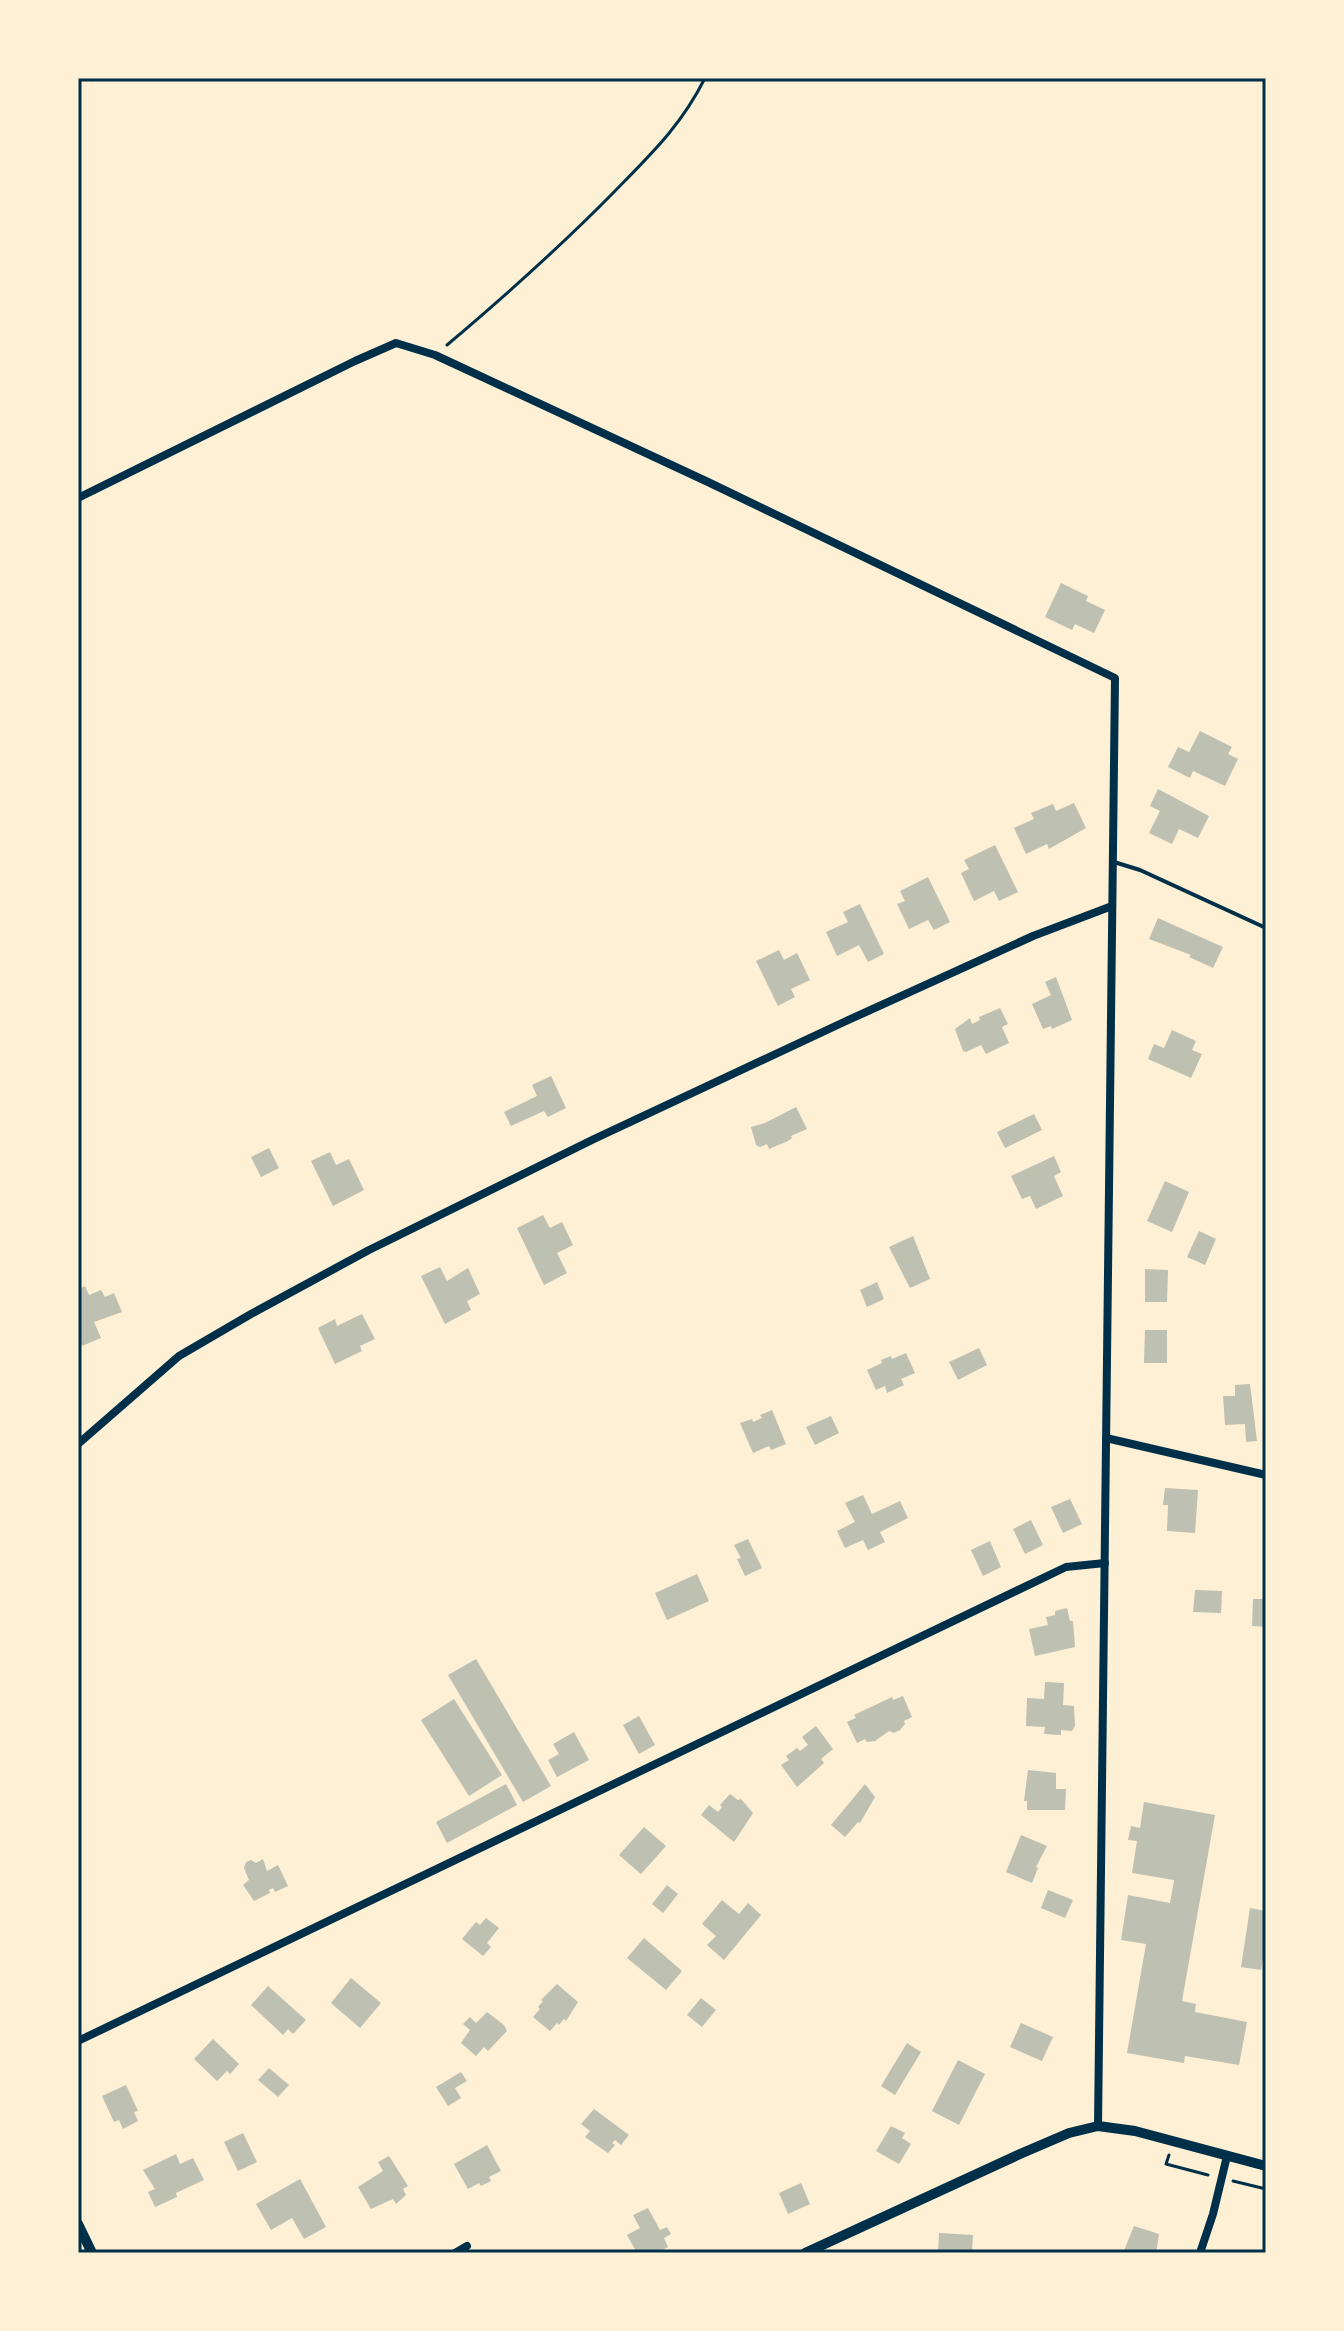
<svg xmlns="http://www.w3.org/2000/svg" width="1344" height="2331" viewBox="0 0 1344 2331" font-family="'PT Sans',sans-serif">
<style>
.building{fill:#bec0b2}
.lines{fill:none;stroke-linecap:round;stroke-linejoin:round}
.path{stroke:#003049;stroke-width:3}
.service{stroke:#003049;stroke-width:4}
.minor{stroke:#003049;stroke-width:8}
.tertiary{stroke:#003049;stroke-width:10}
.neatline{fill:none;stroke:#003049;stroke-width:3}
</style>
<rect width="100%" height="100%" fill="#fdf0d5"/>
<g class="building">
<polygon points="1061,583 1088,596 1086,601 1105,610 1094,633 1075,624 1072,630 1045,617"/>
<polygon points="1200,731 1232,747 1228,754 1238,759 1225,786 1193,771 1190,778 1168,767 1178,747 1189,752"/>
<polygon points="1158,789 1209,816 1198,838 1179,829 1172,844 1149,833 1160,811 1150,806"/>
<polygon points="1074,803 1086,828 1049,849 1047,844 1026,854 1014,828 1034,819 1031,813 1053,804 1056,811"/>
<polygon points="995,845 1018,892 999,901 994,891 974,901 961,873 969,869 964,860"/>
<polygon points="928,877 950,922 934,930 928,920 909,929 897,904 905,901 900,891"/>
<polygon points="860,904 884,954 868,962 859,945 837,956 826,932 848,922 843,912"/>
<polygon points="1158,918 1223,947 1213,968 1189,957 1191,955 1149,939"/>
<polygon points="779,950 784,960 797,953 810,980 791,989 795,997 778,1006 756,961"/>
<polygon points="1056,977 1072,1020 1052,1029 1051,1026 1043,1029 1032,1004 1051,995 1045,982"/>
<polygon points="1000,1008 1008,1024 1002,1027 1009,1043 986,1054 981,1045 966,1052 963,1051 955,1029 970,1018 972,1024 980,1020 979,1017"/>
<polygon points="1172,1030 1196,1041 1192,1050 1202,1054 1191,1078 1148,1059 1154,1044 1164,1048"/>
<polygon points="551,1076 566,1108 548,1117 544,1111 511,1126 504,1112 537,1096 532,1085"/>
<polygon points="796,1107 807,1129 791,1136 792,1138 788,1141 769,1149 767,1144 760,1147 756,1145 751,1127 765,1123"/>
<polygon points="1034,1114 1042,1130 1005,1148 997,1132"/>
<polygon points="269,1148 279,1168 261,1177 251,1157"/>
<polygon points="330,1152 336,1165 349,1159 364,1190 333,1206 311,1161"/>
<polygon points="1054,1156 1061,1172 1054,1176 1063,1196 1036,1209 1030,1196 1022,1199 1011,1176"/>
<polygon points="1165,1181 1189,1192 1172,1232 1147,1221"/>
<polygon points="543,1215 550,1228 562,1222 573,1245 557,1253 567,1273 544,1285 517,1228"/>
<polygon points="1199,1231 1216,1239 1205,1265 1187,1257"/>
<polygon points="913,1236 930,1279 910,1288 889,1247"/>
<polygon points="440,1267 447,1281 468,1268 480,1294 467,1301 471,1310 445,1324 421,1276"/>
<polygon points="1145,1269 1168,1270 1167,1302 1145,1302"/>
<polygon points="877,1282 884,1299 867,1307 860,1290"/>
<polygon points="85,1286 89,1295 101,1290 105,1297 114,1293 122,1312 94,1322 101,1338 82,1346 78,1338 78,1289"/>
<polygon points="362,1314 375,1339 360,1346 362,1351 335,1364 318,1328 335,1319 337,1326"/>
<polygon points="1145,1330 1167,1330 1167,1363 1144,1363"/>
<polygon points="979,1348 987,1365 958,1380 949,1362"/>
<polygon points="906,1353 915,1373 901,1379 904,1385 887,1393 885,1386 876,1390 867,1370 882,1363 881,1360 891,1356 892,1359"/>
<polygon points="1250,1384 1257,1441 1246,1442 1245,1424 1225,1425 1223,1396 1235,1396 1235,1385"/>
<polygon points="772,1410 786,1444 771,1450 769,1446 753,1453 740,1423 752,1419 753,1422 762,1418 760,1415"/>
<polygon points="831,1416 839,1433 815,1445 806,1427"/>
<polygon points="1165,1488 1198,1490 1195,1533 1167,1531 1168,1505 1163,1505"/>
<polygon points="863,1495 872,1514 900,1501 908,1518 880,1532 885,1542 868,1550 863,1540 845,1548 837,1531 855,1522 845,1503"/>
<polygon points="1070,1499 1082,1524 1063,1533 1051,1507"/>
<polygon points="1031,1520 1043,1545 1025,1554 1013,1529"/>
<polygon points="748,1539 762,1568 745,1576 737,1559 741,1558 734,1545"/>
<polygon points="990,1541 1001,1567 983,1576 971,1550"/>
<polygon points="697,1574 709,1601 667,1620 655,1593"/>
<polygon points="1195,1590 1222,1591 1221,1613 1193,1612"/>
<polygon points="1253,1599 1266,1599 1266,1627 1252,1626"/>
<polygon points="1067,1608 1070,1621 1073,1621 1075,1647 1035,1656 1029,1629 1048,1625 1046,1617 1055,1615 1055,1611"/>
<polygon points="476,1659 551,1786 523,1802 448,1675"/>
<polygon points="1045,1682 1064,1683 1063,1705 1074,1706 1075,1726 1072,1731 1061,1730 1061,1735 1044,1734 1045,1727 1026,1726 1027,1698 1044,1699"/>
<polygon points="903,1696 912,1717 904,1721 905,1724 900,1730 894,1733 889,1731 875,1741 867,1742 865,1739 857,1743 847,1722 856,1718 854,1715 892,1697 893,1700"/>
<polygon points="454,1699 502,1775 469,1796 421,1720"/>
<polygon points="639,1716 655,1745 639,1754 623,1725"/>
<polygon points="816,1726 833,1749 821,1759 824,1763 797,1787 781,1765 789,1760 786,1756 797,1748 800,1751 808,1745 802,1737"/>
<polygon points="574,1732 589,1760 557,1777 548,1760 559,1754 553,1744"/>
<polygon points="1028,1770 1056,1773 1056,1789 1066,1789 1065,1810 1027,1810 1027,1801 1024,1801"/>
<polygon points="506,1784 517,1805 447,1843 436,1822"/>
<polygon points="865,1784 875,1797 860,1823 858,1822 845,1837 831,1825"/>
<polygon points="730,1794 738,1800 741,1799 753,1813 734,1842 701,1815 709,1805 718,1812 722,1807 720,1805"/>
<polygon points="1144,1802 1215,1815 1182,2001 1196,2004 1195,2012 1247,2022 1239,2065 1185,2056 1184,2063 1127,2053 1146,1944 1121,1940 1128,1895 1170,1903 1174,1880 1132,1873 1137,1841 1128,1840 1131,1826 1140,1828"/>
<polygon points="644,1827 666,1846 641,1874 619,1855"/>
<polygon points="1021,1835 1047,1846 1036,1867 1038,1868 1032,1883 1006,1872"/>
<polygon points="263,1859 267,1871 278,1865 288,1886 275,1892 273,1888 269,1890 270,1893 254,1901 243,1885 249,1880 244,1868 246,1862 251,1860 256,1863"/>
<polygon points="667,1885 678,1894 663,1913 652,1904"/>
<polygon points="1048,1890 1073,1900 1065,1918 1041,1908"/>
<polygon points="722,1900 739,1914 748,1903 761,1915 724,1960 707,1945 716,1936 702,1924"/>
<polygon points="1250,1908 1266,1911 1266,1953 1264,1952 1261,1970 1241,1967"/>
<polygon points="486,1918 499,1928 487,1943 491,1947 483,1956 462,1939 476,1922 480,1925"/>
<polygon points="644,1938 682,1971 666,1990 627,1958"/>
<polygon points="351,1978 381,2003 360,2028 331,2003"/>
<polygon points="557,1984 578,2002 566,2021 564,2019 559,2025 557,2023 550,2031 533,2017 540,2009 538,2007 543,2001 541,2000"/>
<polygon points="268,1986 306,2020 293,2034 288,2029 283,2035 251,2005"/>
<polygon points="701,1998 716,2010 702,2027 687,2015"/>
<polygon points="487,2012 504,2025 507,2031 488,2051 484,2047 476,2056 461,2043 470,2030 463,2024 470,2017 476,2023"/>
<polygon points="1021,2023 1053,2037 1042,2061 1010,2047"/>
<polygon points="213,2039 239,2064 230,2074 227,2071 217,2081 194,2059"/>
<polygon points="907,2043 921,2052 895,2095 881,2086"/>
<polygon points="958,2060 985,2074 959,2125 932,2111"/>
<polygon points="269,2068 289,2085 278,2097 258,2080"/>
<polygon points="461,2072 467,2081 455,2088 461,2098 448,2106 436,2087"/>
<polygon points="126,2085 138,2111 134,2112 138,2121 123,2129 119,2120 114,2122 102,2096"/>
<polygon points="594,2109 629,2135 621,2145 615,2140 612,2143 615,2145 608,2153 585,2137 590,2131 581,2124"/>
<polygon points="891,2126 905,2133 902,2138 911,2144 899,2164 876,2151"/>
<polygon points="243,2133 257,2162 238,2171 224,2142"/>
<polygon points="487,2145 501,2171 489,2177 491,2181 481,2186 479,2183 468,2189 454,2164"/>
<polygon points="176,2154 180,2164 193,2158 204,2180 176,2193 177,2197 155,2207 148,2192 155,2189 143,2170"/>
<polygon points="389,2156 408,2186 403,2189 406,2195 396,2204 393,2199 371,2209 358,2187 383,2171 378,2162"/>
<polygon points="300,2179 326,2227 304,2239 292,2218 271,2230 256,2204"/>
<polygon points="801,2183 810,2204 788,2214 779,2193"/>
<polygon points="648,2208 660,2230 667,2227 671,2234 664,2238 668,2247 657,2253 637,2253 627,2235 640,2228 633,2215"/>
<polygon points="1134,2226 1159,2234 1156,2253 1123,2253"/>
<polygon points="939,2233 973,2235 972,2253 938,2253"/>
</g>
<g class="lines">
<g class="path">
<path d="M447,345C505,296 561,246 614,192C651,154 681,126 705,78"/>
<polyline points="1169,2155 1166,2164 1208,2175"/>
<polyline points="1233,2181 1266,2189"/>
</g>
<polyline class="service" points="1114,862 1140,870 1266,928"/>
<g class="minor">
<polyline points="78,498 355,361 396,343 435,355 708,482 1115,678 1098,2126"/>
<polyline points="1106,1438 1266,1475"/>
<polyline points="78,1444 179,1356 251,1314 369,1250 594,1139 844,1022 1033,936 1112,906"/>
<polyline points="78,2041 1066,1567 1105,1563"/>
<polyline points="455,2253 467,2246"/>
<polyline points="1200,2253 1213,2214 1227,2156"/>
</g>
<g class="tertiary">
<polyline points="78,2224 92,2253"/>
<polyline points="805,2253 1020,2154 1069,2133 1098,2126 1135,2131 1266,2166"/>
</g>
</g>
<rect width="1344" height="2331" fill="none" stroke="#fdf0d5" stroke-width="160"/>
<rect x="80" y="80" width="1184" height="2171" class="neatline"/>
</svg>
